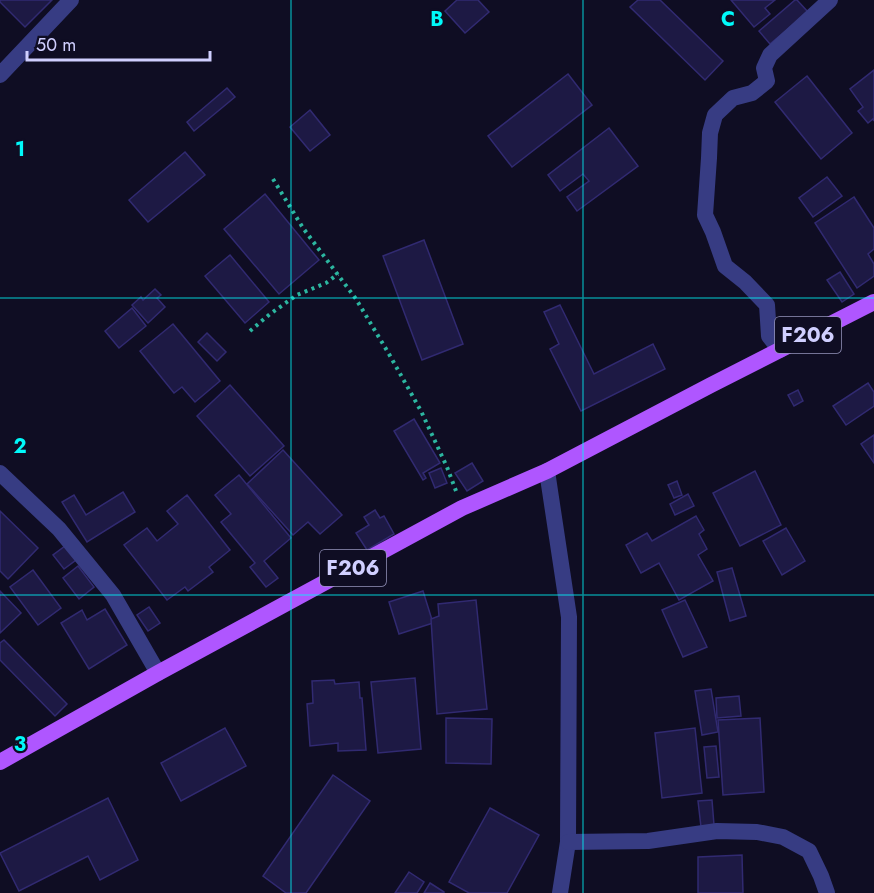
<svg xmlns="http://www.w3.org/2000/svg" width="874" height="893" viewBox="0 0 874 893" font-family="Jost,sans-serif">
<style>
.building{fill:#1d1944;stroke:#312a71;stroke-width:1.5}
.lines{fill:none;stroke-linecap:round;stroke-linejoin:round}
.path{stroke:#2cb6a0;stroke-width:4;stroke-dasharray:3 4.5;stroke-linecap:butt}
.minor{stroke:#373c83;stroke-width:16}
.primary{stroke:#af56ff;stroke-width:16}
.grid{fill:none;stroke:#00f9fa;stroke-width:1.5;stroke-opacity:0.55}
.labels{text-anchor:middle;stroke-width:4.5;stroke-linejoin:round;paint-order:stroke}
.shield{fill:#0f0d23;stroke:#9695bd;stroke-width:1.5}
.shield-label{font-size:21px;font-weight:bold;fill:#d0cfff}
.grid-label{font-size:20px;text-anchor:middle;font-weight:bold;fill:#00f9fa;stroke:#0f0d23;stroke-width:4.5;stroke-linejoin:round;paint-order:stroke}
</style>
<rect width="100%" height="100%" fill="#0f0d23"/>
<g class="building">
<polygon points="0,0 52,0 25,27 0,2"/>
<polygon points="457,0 478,0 489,12 465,33 445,11"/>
<polygon points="638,0 660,0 723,61 705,80 630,7"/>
<polygon points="731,0 775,0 765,8 770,14 754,27"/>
<polygon points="795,0 797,0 808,12 770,44 759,31"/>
<polygon points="874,70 874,121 873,119 868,123 858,111 863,107 850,89"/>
<polygon points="568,74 592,105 512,167 488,136"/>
<polygon points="807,76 852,133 821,159 775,102"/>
<polygon points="227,88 235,97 194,131 187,122"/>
<polygon points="310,110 330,135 310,151 290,127"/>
<polygon points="609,128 638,166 577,211 567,197 589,181 583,174 560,191 548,175"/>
<polygon points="185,152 205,175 148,222 129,200"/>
<polygon points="827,177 842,196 813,217 799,198"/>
<polygon points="265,194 319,260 279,294 224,229"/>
<polygon points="854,197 874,228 874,249 868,254 874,264 874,276 857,288 815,223"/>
<polygon points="424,240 463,344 422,360 383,256"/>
<polygon points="230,255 269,302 245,323 205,276"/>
<polygon points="840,272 854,294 842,302 827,280"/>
<polygon points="155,289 161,295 157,298 165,307 148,323 132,305 141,297 143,300"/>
<polygon points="560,305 594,374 653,344 665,369 581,411 550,349 559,344 544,312"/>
<polygon points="132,308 146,326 119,348 105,331"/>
<polygon points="173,324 220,381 195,402 182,387 174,393 140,351"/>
<polygon points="207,333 226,352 217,361 198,342"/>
<polygon points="868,383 874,392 874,406 846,425 833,406"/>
<polygon points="230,385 284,446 250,476 197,416"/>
<polygon points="798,390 803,401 794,406 788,395"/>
<polygon points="414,419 440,463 423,473 426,478 423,480 394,431"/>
<polygon points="874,435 874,463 861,444"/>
<polygon points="283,450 342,515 320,534 308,522 293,535 247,484"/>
<polygon points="472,463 483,481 467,491 455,473"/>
<polygon points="441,468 447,483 435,488 429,473"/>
<polygon points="755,471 781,525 740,546 713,493"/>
<polygon points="239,475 291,538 264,561 278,578 266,587 250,567 255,563 221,522 231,514 215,495"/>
<polygon points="677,481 682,495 674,498 668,485"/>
<polygon points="123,492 135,512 87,542 62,502 74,495 86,515"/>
<polygon points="688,494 694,506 675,515 670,504"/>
<polygon points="187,495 230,550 209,567 213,572 188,591 185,587 167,600 124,545 147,528 157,541 178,524 167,511"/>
<polygon points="375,510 380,518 384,516 394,534 367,550 356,533 369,525 364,517"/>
<polygon points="0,511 38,548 8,579 0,571"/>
<polygon points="696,516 704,530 699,534 707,549 698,555 713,581 679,600 659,563 641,573 626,545 647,533 652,541"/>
<polygon points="786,528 805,561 782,575 763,541"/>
<polygon points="65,546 76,560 64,569 53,555"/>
<polygon points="78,566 94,587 79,599 63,578"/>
<polygon points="732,568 746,616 730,621 717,572"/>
<polygon points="33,570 61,608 38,625 10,587"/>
<polygon points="0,591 21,613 0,633"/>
<polygon points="423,591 433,623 399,634 389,602"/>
<polygon points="476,600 487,709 437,714 431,619 439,616 438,604"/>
<polygon points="685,600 707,647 683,657 662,610"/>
<polygon points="149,607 160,623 148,631 137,615"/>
<polygon points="105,609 127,645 89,669 61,623 82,610 87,620"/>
<polygon points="4,640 67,704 55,716 0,660 0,643"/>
<polygon points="415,678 421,749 378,753 371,682"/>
<polygon points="334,680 335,684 359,682 360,698 362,698 366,750 338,751 338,743 310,746 307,704 313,703 312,681"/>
<polygon points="711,689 718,732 702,735 695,691"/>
<polygon points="739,696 741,716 717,718 716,698"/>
<polygon points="446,718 492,719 491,764 446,763"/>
<polygon points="760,718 764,792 723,795 718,720"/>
<polygon points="225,728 246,766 181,801 161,763"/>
<polygon points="695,728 702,793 662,798 655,733"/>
<polygon points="716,746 719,777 707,778 704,747"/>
<polygon points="333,775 370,801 306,893 286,893 263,876"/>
<polygon points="108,798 138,860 100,880 88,856 19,891 0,853"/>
<polygon points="712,800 714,825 701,827 698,801"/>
<polygon points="490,808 539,835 507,893 469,893 449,882"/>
<polygon points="742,855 743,893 698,893 698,857"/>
<polygon points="409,872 424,882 417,893 395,893"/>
<polygon points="430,883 444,892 444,893 424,893"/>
</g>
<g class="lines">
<g class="path">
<polyline points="273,179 303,228 356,299 389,354 421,411 447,467 456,491"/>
<polyline points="250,331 270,314 297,295 326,283 338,274"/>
</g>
<g class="minor">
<polyline points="0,75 71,0"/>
<polyline points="780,350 769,336 767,305 745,282 725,266 713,232 705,215 709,158 710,133 715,115 733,98 752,93 767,81 764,68 770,55 830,0"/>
<polyline points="547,471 569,617 568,842 560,893"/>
<polyline points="0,473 59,529 113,595 158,673"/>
<polyline points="568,842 648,841 717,831 757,832 783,837 809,851 821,876 827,893"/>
</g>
<polyline class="primary" points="0,762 158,673 462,508 547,471 711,385 874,302"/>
</g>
<path class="grid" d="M291,0V893M583,0V893M0,298H874M0,595H874"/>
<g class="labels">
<g class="shield">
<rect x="775" y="317" width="66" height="36" rx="4.5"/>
<rect x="320" y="550" width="66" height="36" rx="4.5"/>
</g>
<g class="shield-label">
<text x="808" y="342">F206</text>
<text x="353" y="575">F206</text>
</g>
</g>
<g class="grid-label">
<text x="437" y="26">B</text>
<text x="728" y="26">C</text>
<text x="20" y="156">1</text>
<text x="20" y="453">2</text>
<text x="20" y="751">3</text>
</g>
<path d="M27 51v9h183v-9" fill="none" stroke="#d0cfff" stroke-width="3"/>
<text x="36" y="51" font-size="18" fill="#d0cfff" stroke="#0f0d23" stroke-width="4.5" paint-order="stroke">50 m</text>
</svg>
